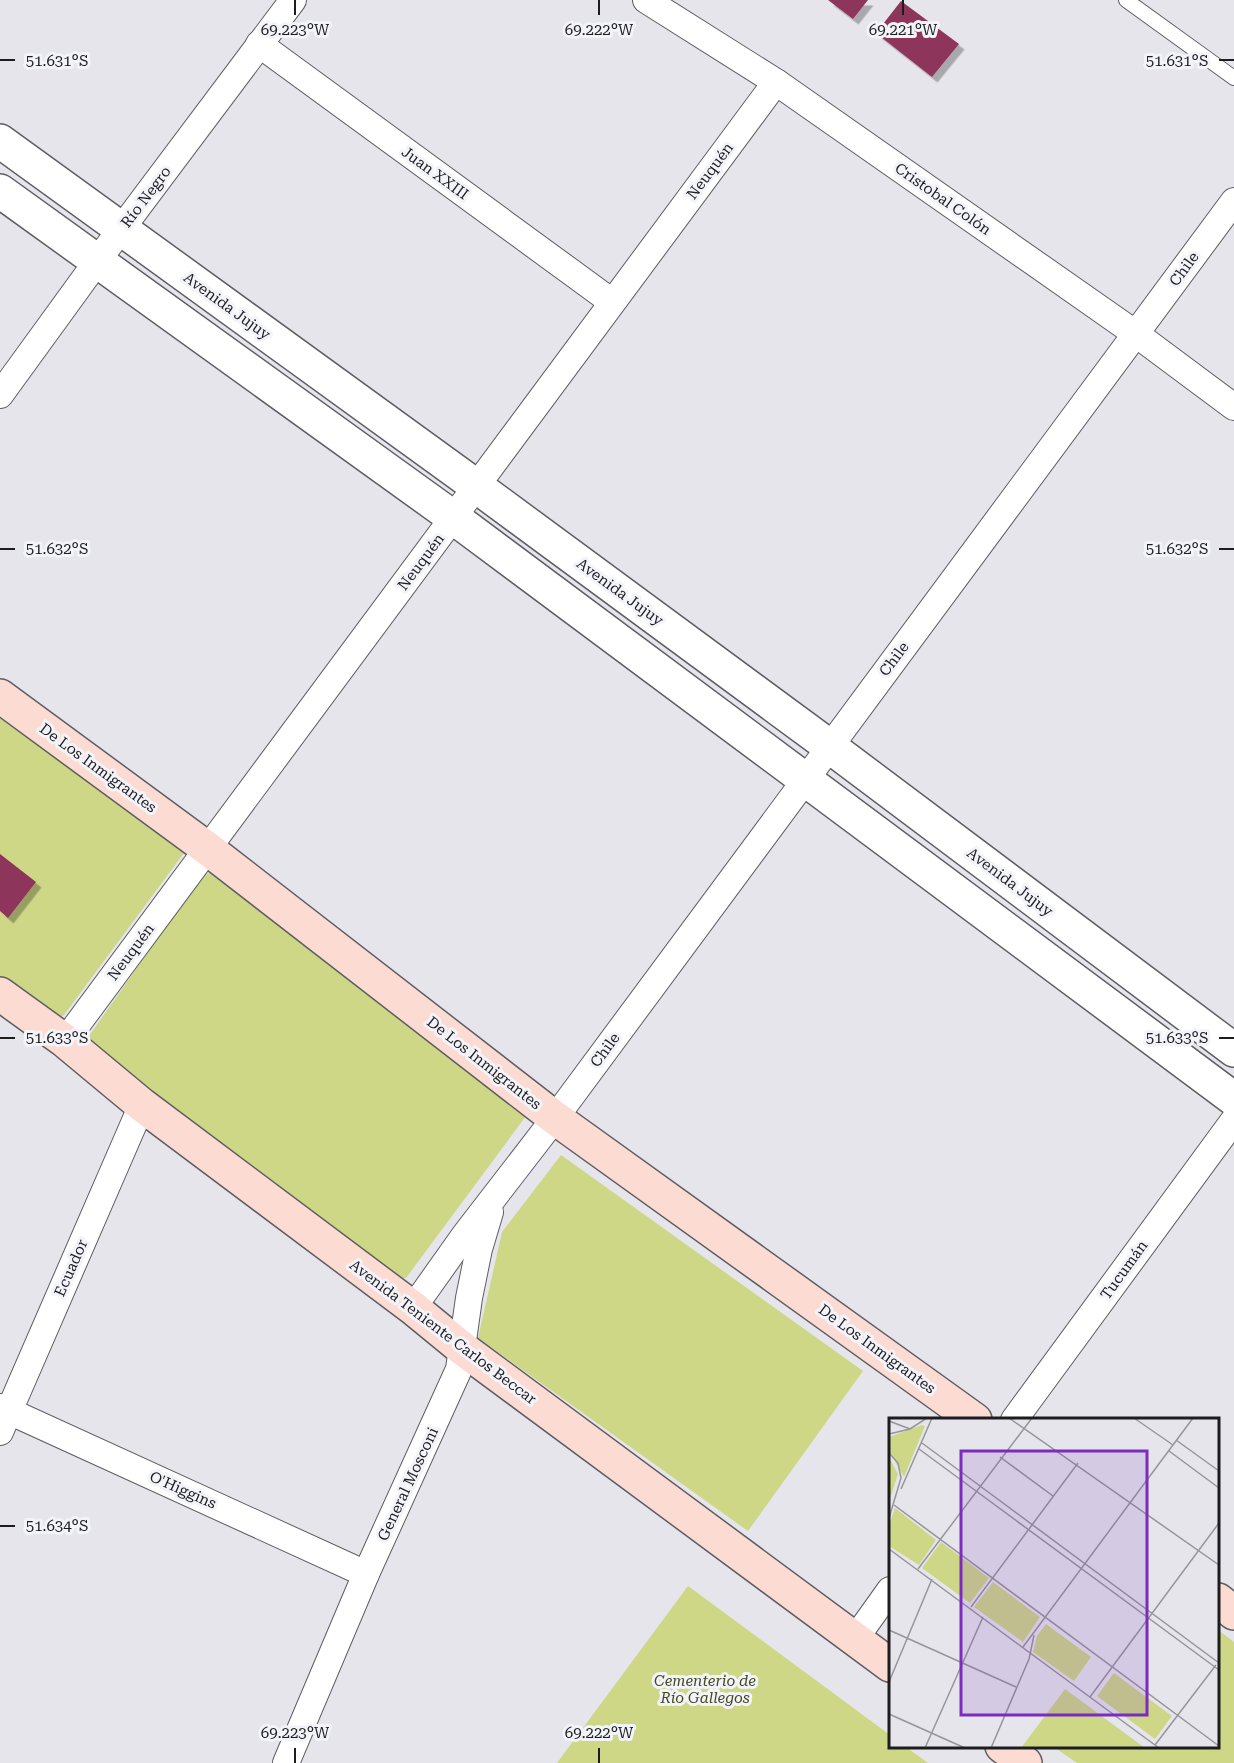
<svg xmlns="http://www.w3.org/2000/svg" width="1234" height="1763" viewBox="0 0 1234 1763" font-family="'Roboto Serif',serif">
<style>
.green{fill:#cdd786}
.building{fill:#8e345c;filter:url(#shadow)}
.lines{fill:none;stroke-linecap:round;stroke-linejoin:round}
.service-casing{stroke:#5d5d63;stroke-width:16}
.minor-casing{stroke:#5d5d63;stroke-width:28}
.tertiary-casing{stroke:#5d5d63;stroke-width:36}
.secondary-casing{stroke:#5d5d63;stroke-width:36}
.service{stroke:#fff;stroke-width:14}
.minor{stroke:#fff;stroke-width:26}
.tertiary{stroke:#fff;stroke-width:33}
.secondary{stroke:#fcdbd2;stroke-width:33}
.ticks{fill:none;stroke:#1d1d1f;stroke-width:2}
.labels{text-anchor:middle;stroke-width:6;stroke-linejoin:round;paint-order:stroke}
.street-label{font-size:15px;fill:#1d1d1f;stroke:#f3f3fa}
.park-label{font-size:15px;font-style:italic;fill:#45491e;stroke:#f3f3fa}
.inset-road{fill:none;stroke:#96959a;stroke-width:1.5}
.view{fill:#7b2cbf;fill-opacity:0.15;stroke:#7b2cbf;stroke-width:3}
.inset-edge{fill:none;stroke:#1d1d1f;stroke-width:3}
.ticks-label{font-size:15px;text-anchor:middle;fill:#1d1d1f;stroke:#f3f3fa;stroke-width:6;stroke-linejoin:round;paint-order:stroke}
</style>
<defs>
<filter id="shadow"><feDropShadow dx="5.5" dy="5.5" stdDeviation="0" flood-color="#0004"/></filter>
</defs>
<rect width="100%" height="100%" fill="#e6e5ec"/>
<g class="green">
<polygon points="0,710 185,848 184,853 64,1015 59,1018 54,1016 0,976"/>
<polygon points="210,873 527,1106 529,1112 406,1278 401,1278 86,1049 86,1040 202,876 205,874"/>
<polygon points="561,1155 863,1371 748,1531 478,1338 502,1232"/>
<polygon points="688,1586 890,1735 890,1746 906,1747 928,1763 557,1763"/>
<polygon points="1218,1630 1234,1642 1234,1763 1077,1763 1054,1747 1218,1746"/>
</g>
<g class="building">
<polygon points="828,0 868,0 853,19"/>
<polygon points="901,1 959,44 932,77 876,33"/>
<polygon points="0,854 36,882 8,918 0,911"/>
</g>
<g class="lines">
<g class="service-casing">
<polyline id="service" points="1126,0 1234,78"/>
</g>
<g class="minor-casing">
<g id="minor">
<polyline points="646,0 776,82 1136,334 1234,407"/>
<polyline points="259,44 612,302"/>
<polyline points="0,395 98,260 293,0"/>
<polyline points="65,1041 776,82"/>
<polyline points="413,1308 464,1236 555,1118 1234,201"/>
<polyline points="0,1407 366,1574"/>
<polyline points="1014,1420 1234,1120"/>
<polyline points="0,1432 142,1105"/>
<polyline points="855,1639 890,1590"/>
<polyline points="286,1763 366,1574 459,1369 469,1298 479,1249 490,1212"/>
</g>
</g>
<g class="tertiary-casing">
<g id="tertiary">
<polyline points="0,141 476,486 829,746 1234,1050"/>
<polyline points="0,191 454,518 1234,1099"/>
</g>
</g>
<g class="secondary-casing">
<g id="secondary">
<polyline points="0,696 208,849 555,1118 975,1420"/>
<polyline points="0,994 65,1041 142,1105 413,1308 463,1349 890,1665"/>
<polyline points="1218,1600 1234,1613"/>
<polyline points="1002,1746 1025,1763"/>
</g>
</g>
<use href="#service" class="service"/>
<use href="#minor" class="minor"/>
<use href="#tertiary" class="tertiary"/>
<use href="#secondary" class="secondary"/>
</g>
<path class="ticks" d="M295,0V15M599,0V15M903,0V15M0,60H15M1219,60H1234M0,549H15M1219,549H1234M0,1038H15M1219,1038H1234M0,1526H15M295,1748V1763M599,1748V1763"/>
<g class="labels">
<g class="street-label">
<text transform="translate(710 171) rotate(-53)" y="5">Neuquén</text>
<text transform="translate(435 173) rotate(36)" y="5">Juan XXIII</text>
<text transform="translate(146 197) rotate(-53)" y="5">Río Negro</text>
<text transform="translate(943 199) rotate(35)" y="5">Cristobal Colón</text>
<text transform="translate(1184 269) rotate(-54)" y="5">Chile</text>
<text transform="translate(227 306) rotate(36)" y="5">Avenida Jujuy</text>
<text transform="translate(421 562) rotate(-53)" y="5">Neuquén</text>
<text transform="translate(620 592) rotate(36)" y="5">Avenida Jujuy</text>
<text transform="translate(894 659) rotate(-53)" y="5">Chile</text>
<text transform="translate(98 768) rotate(36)" y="5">De Los Inmigrantes</text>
<text transform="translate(1010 882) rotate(37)" y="5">Avenida Jujuy</text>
<text transform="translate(131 952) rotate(-53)" y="5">Neuquén</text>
<text transform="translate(605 1050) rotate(-54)" y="5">Chile</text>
<text transform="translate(484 1063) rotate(38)" y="5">De Los Inmigrantes</text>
<text transform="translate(71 1268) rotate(-66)" y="5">Ecuador</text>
<text transform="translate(1124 1270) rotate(-54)" y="5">Tucumán</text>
<text transform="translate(443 1332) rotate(37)" y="5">Avenida Teniente Carlos Beccar</text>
<text transform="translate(877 1349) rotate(36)" y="5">De Los Inmigrantes</text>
<text transform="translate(408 1484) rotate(-65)" y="5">General Mosconi</text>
<text transform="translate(183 1490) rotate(24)" y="5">O'Higgins</text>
</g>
<g class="park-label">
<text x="705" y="1686">Cementerio de<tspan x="705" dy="17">Río Gallegos</tspan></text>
</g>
</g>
<g transform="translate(889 1418)">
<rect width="330" height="330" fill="#e6e5ec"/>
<path d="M33,7L36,8L15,59L0,33V19ZM0,39L9,56L0,84ZM6,90L47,122L30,147L0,128V107ZM52,124L100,160L81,185L33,150ZM104,164L151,199L134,224L85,189ZM157,206L202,239L185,263L144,234L148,218ZM225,255L283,298L266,321L208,278ZM176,271L256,330H132Z" fill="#cdd786"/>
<path class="inset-road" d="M120,0L330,147M245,0L284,27M0,3L21,11M0,16L21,11L38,0M287,22L330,53M33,25L330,245M30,31L330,252M280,33L330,70M0,35L9,45L12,60L0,100M111,39L164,78M12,71L43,0M5,87L330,328M0,131L270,330M29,151L143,0M82,189L189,45M0,212L127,269M134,229L304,0M0,264L43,161M201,279L330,105M0,296L76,330M266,327L327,247M36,330L94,199M102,330L140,241L145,217"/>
<path class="view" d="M72,33H258V297H72Z"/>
<rect width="330" height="330" class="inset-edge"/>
</g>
<g class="ticks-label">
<text x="295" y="35">69.223°W</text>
<text x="599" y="35">69.222°W</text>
<text x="903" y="35">69.221°W</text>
<text x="57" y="66">51.631°S</text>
<text x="1177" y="66">51.631°S</text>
<text x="57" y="554">51.632°S</text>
<text x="1177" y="554">51.632°S</text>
<text x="57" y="1043">51.633°S</text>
<text x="1177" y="1043">51.633°S</text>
<text x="57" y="1531">51.634°S</text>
<text x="295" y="1738">69.223°W</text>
<text x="599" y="1738">69.222°W</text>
</g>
</svg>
